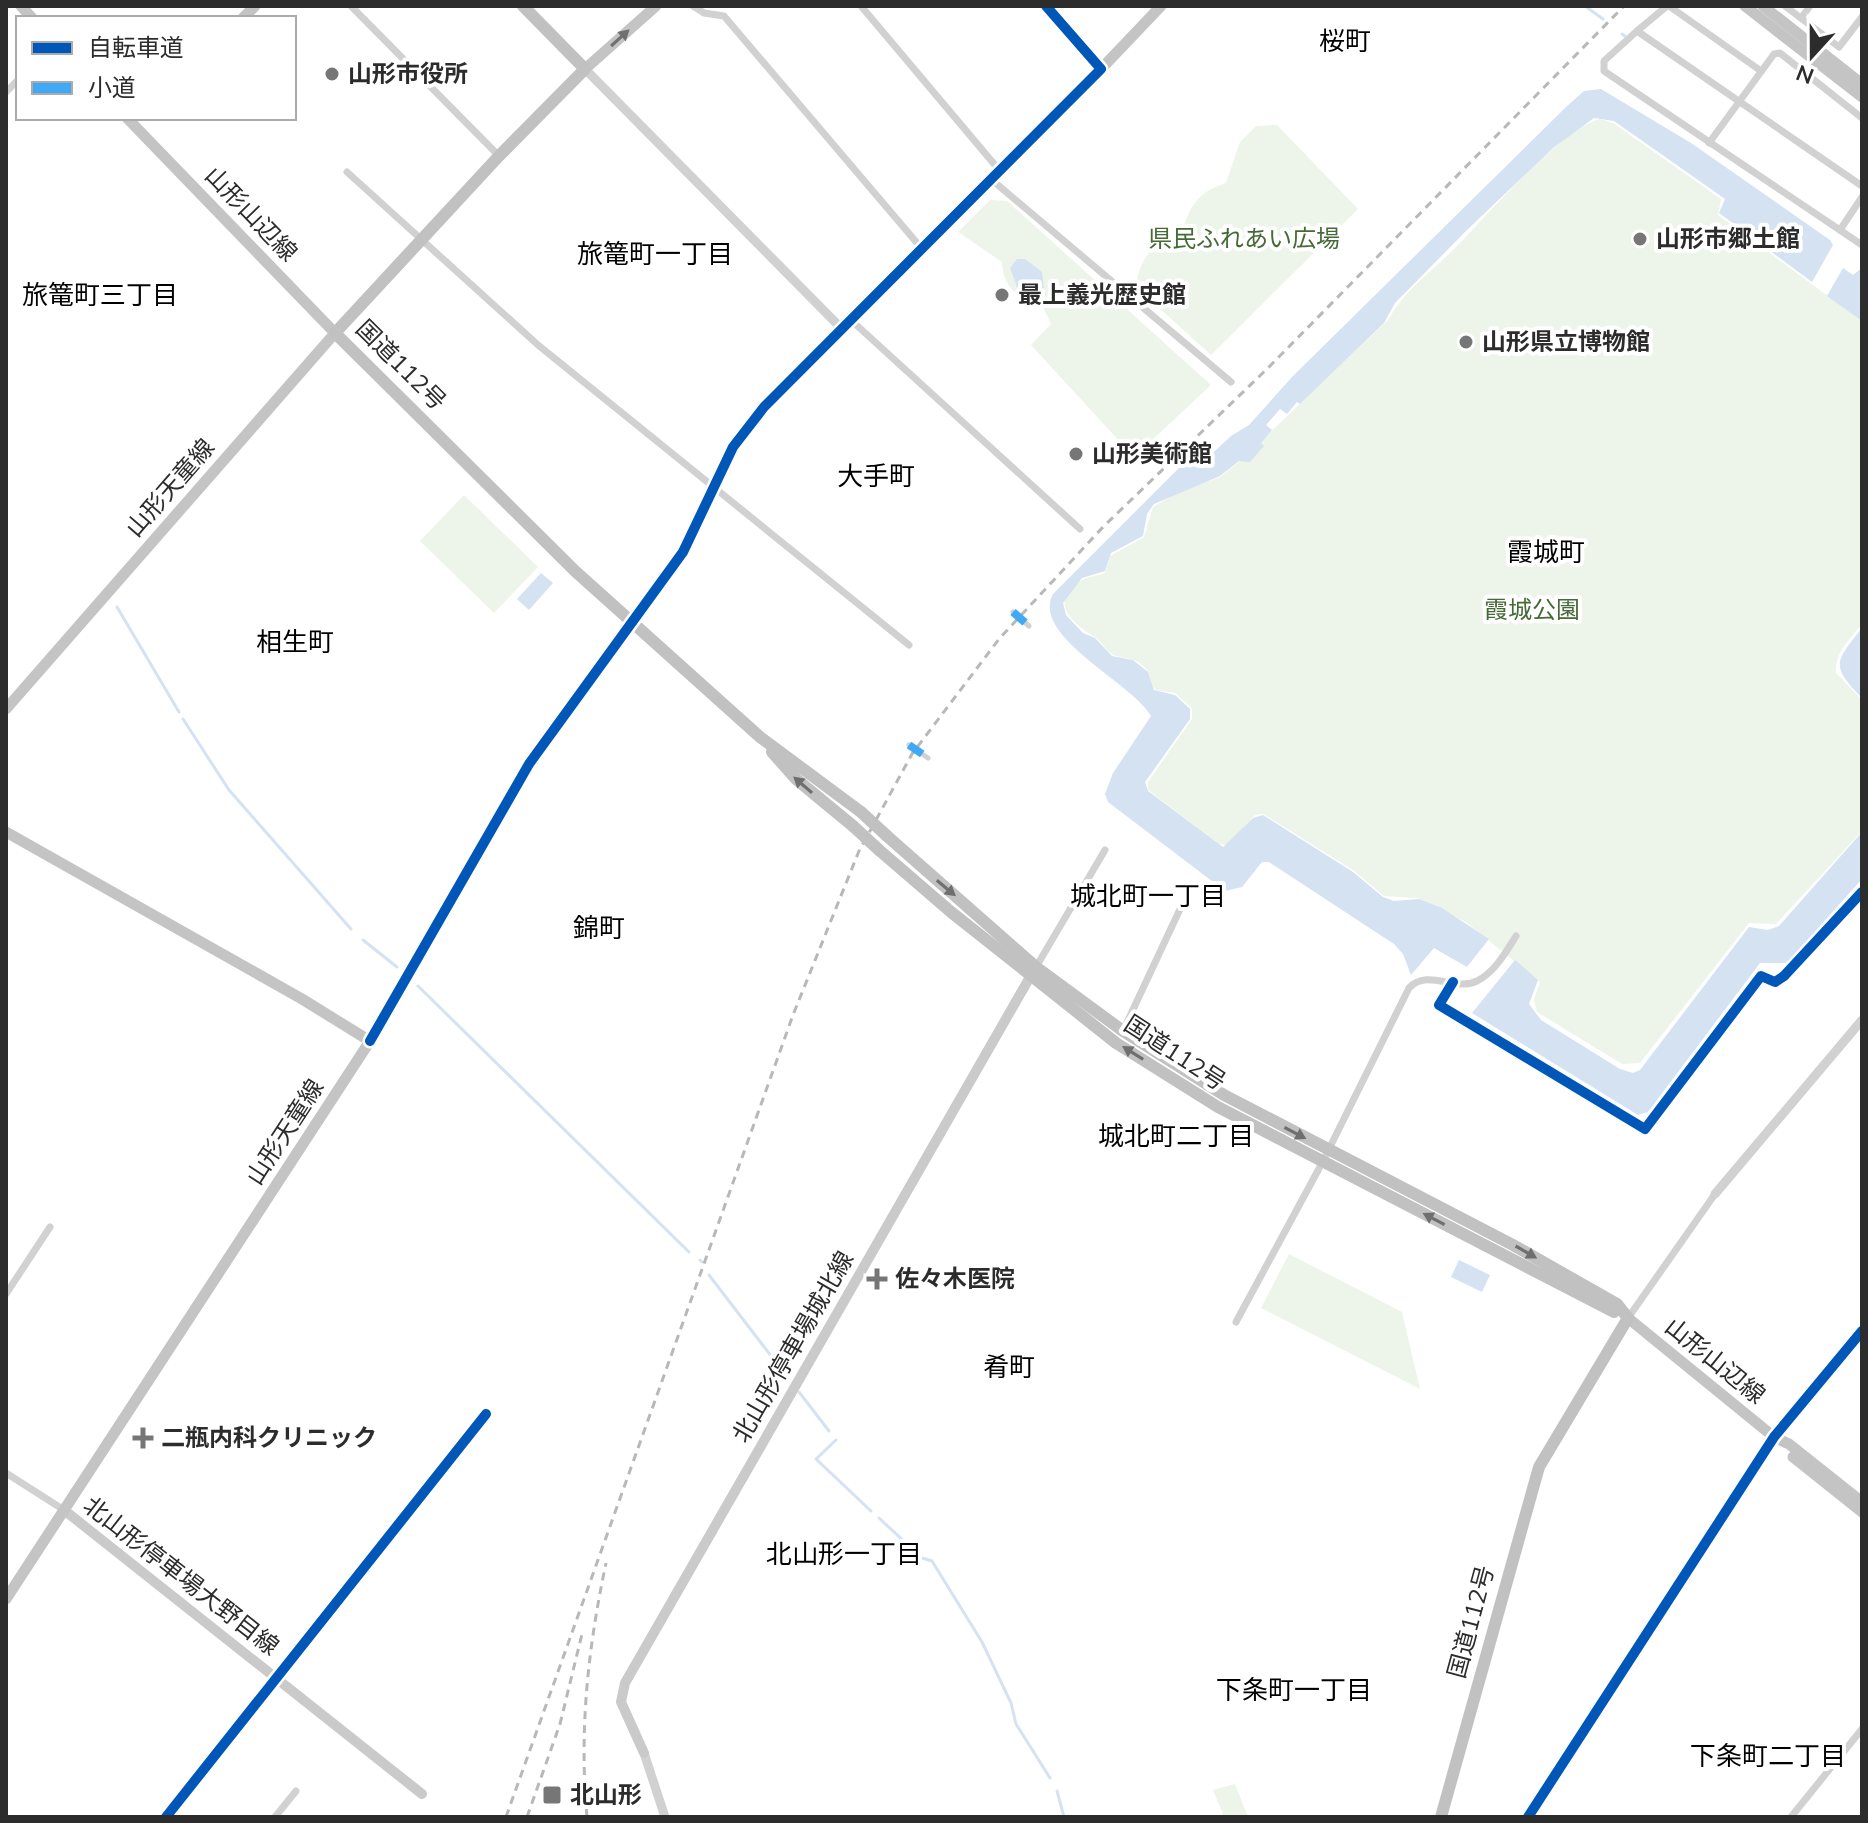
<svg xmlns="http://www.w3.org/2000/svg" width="1868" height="1823" viewBox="0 0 1868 1823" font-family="Mulish,'Noto Sans JP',sans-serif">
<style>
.green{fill:#edf4e9}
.water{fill:#d4e2f2}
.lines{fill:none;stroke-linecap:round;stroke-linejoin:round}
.stream{stroke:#d4e2f2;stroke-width:3}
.minor{stroke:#d1d1d1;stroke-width:7}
.tertiary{stroke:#d1d1d1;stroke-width:9}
.secondary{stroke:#cacaca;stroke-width:10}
.primary{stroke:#c4c4c4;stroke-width:11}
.trunk{stroke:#c1c1c1;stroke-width:12}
.rail{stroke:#b8b8b8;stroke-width:3;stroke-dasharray:8 6;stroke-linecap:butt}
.pedestrian-bridge{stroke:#d1d1d1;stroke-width:5}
.trunk-bridge{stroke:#c1c1c1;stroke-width:12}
.quiet{stroke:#3fa9f5;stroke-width:8;stroke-dasharray:16 8;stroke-linecap:butt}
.cycleway-casing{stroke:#fff;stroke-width:15}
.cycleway{stroke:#0057b8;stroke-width:10}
.oneway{fill:#707070}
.oneway2{fill:#6f6f6f}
.poi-dot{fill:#767676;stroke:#fff;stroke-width:3}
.labels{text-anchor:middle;stroke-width:8;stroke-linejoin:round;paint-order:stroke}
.poi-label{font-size:24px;font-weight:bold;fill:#2c2c2c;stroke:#fff;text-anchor:start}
.street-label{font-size:24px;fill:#2c2c2c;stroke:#fff}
.park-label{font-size:24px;fill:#466a37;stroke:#fff}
.neighbourhood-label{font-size:26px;fill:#000;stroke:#fff}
</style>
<rect width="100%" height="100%" fill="#fff"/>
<g class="green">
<path d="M1600,119L1613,123L1721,199L1718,215L1862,321V624C1850,639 1834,653 1836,673L1862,700V831L1776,924L1749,923L1640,1063L1622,1064L1537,1012L1534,1000L1540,982L1466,922L1417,898L1384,896L1353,870L1263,814L1255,815L1227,845L1219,844L1148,790V782L1192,719V708L1175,693L1156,690C1148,681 1153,674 1142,665C1133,657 1124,659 1114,655C1106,652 1103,643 1096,638C1075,625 1045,602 1082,580C1088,576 1098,576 1105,573L1110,556L1144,537L1153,507L1177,493L1220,477L1240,461L1389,319C1403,292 1430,273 1452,251C1486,218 1557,131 1600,119Z"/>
<path d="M1277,125L1358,209L1211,355L1135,286C1143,253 1151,246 1181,234C1191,205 1196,193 1226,183L1240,142L1256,126Z"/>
<path d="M990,200L1007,201L1211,385L1134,457L1031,345L1051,324L1040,301C1016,299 1003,286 1002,262L958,232Z"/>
<polygon points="464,495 538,567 494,613 420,541"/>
<polygon points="1289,1254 1402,1312 1420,1389 1261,1308"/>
<polygon points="1235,1784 1248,1817 1217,1817 1223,1814 1213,1790"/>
</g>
<g class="water">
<path d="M1601,89L1691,143L1830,240L1833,245L1812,282L1719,213L1725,199L1614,121L1594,118L1553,148L1467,230L1395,303L1384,323L1300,404L1297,402L1287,414L1280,409L1266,425L1272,430L1261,443L1264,446L1250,462L1239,461L1220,476L1154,504L1147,514L1143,536L1111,553L1105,571L1082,578L1063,603L1066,615L1083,633L1095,638L1112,656L1133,660L1148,672L1154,690L1175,695L1190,709V719L1145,782L1148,791L1223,847L1253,818L1263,815L1353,872L1383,897L1394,901L1419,899L1442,908L1489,939L1467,967L1434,948L1411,975L1403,954L1394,944L1269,862H1262L1242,887L1225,891L1108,802L1105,794L1113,773L1151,716C1133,683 1030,636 1053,594L1189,458L1215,451L1231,436L1249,425L1293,376L1566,107L1584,91Z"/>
<polygon points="1017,259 1025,259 1042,272 1044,289 1030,293 1017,287 1010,268"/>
<polygon points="1843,268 1853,275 1862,268 1862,321 1827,296"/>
<polygon points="541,573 553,583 529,610 517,599"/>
<path d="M1862,628V698C1830,665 1835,662 1862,628Z"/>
<polygon points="1862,832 1862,879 1787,963 1760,963 1648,1112 1638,1115 1472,1013 1515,960 1538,980 1529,1004 1541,1020 1620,1069 1633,1073 1640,1070 1749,927 1768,930 1779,926"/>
<polygon points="1459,1260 1490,1275 1482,1292 1451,1277"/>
</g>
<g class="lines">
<g class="stream">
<polyline points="1585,6 1603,19"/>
<polyline points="1622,34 1625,36"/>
<polyline points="117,607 179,712"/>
<polyline points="183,719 229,790 351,929"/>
<polyline points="363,940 397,967"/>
<polyline points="418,986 689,1252"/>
<polyline points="700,1260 702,1262"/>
<polyline points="709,1275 788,1378"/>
<polyline points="799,1392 829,1431"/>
<polyline points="836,1440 816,1459 871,1511"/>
<polyline points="879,1518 922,1558 932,1561 982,1642 1011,1703 1016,1724 1050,1778"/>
<polyline points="1057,1791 1064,1817"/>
</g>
<g class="minor">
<polyline points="351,6 499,156"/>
<polyline points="693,6 704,13 724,16 923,250"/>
<polyline points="861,6 1000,171"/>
<polyline points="1046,6 1101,69"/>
<polyline points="1667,6 1637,31 1862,186"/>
<polyline points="1669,6 1761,71"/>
<polyline points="1785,6 1839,47 1862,17"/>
<polyline points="1801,18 1810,6"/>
<polyline points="1637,31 1604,61 1604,71 1862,245"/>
<polyline points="6,92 18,80"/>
<polyline points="1709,143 1774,54 1780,53 1862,118"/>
<polyline points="347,172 538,345 909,645"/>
<polyline points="992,180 1231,382"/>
<polyline points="1840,230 1862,197"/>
<polyline points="852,321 1080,529"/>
<polyline points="1036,967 1105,850"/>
<polyline points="1453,982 1439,1005 1645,1129 1761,976 1775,982 1784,976 1862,892"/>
<polyline points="1123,1031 1181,907"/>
<polyline points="6,1294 50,1227"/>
<polyline points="1628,1318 1715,1194"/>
<path d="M1236,1322L1322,1163L1409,988C1428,968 1455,992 1477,981C1494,973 1506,952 1516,936"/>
<polyline points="6,1473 64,1510"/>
<polyline points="166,1817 486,1414"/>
<polyline points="275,1817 296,1791"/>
<polyline points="1791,1817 1862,1729"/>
</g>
<g class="tertiary">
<polyline points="585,69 843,330"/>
<polyline points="370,1041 529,764 683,552 733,447 764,407 1101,69"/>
<polyline points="1715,1194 1862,1020"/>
<polyline points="644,1753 665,1817"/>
<polyline points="1528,1817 1774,1437 1862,1331"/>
</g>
<g class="secondary">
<polyline points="64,1510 422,1794"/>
<polyline points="644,1753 621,1702 625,1683 1034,970"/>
</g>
<g class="primary">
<polyline points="21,6 32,18"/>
<polyline points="1745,6 1862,97"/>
<polyline points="1763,6 1862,84"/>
<polyline points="243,18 255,6"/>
<polyline points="585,69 656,6"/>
<polyline points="1101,69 1161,6"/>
<polyline points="6,709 335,333 127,118"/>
<polyline points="6,832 302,999 370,1041 6,1599"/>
<polyline points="1628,1318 1774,1437 1789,1444 1862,1502"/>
<polyline points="1793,1457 1862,1512"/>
</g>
<g class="trunk">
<polyline points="523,6 585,69 499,156 335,333 575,571 760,737 861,812"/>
<polyline points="772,752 796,779 853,826"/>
<polyline points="887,836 1036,967 1123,1031 1224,1095 1513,1245 1617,1304 1628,1318"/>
<polyline points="879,850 951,912 1116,1043 1218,1107 1614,1312"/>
<polyline points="1441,1817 1539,1467 1628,1318"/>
</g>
<g class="rail">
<polyline points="506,1817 793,1015 859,851 912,754 999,639 1103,527 1268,368 1624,6"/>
<polyline points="527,1817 560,1724 583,1630"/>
<path d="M587,1817C579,1730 588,1648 606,1563"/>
</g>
<g class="pedestrian-bridge">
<polyline points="1013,612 1029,626"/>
<polyline points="909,745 928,758"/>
</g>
<g class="trunk-bridge">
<polyline points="861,812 887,836"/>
<polyline points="853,826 879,850"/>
</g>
<g class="quiet">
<polyline points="1013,612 1029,626"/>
<polyline points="909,745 928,758"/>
</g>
<g class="cycleway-casing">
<g id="cycleway">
<polyline points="1453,982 1439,1005 1645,1129 1761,976 1775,982 1784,976 1862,892"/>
<polyline points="370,1041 529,764 683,552 733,447 764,407 1101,69 1046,6"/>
<polyline points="166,1817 486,1414"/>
<polyline points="1528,1817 1774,1437 1862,1331"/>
</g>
</g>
<use href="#cycleway" class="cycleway"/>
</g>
<defs><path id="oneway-solid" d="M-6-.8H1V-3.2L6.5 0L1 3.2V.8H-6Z" transform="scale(2)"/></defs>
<use class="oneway" href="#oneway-solid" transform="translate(620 38) rotate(-42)"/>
<g class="oneway2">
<use href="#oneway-solid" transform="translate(803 785) rotate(-139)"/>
<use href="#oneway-solid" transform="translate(946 888) rotate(40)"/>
<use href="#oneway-solid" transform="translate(1133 1053) rotate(-148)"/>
<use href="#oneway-solid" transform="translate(1295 1133) rotate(28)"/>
<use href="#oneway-solid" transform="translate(1434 1219) rotate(-152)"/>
<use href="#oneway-solid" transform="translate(1526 1252) rotate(30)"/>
</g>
<g class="poi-dot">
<circle cx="332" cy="74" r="8"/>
<circle cx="1640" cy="239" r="8"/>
<circle cx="1002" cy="295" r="8"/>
<circle cx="1466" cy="342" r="8"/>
<circle cx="1076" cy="454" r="8"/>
<path d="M873 1267h8v8h8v8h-8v8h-8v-8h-8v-8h8z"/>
<path d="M139 1426h8v8h8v8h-8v8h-8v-8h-8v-8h8z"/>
<rect x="542" y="1785" width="20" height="20" rx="4"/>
</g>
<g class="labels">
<g class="poi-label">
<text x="348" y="82">山形市役所</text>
<text x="1656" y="247">山形市郷土館</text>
<text x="1018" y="303">最上義光歴史館</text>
<text x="1482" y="350">山形県立博物館</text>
<text x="1092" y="462">山形美術館</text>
<text x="895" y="1287">佐々木医院</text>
<text x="161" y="1446">二瓶内科クリニック</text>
<text x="570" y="1803">北山形</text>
</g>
<g class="street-label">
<text transform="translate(251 214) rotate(46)" y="8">山形山辺線</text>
<text transform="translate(401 365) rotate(45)" y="8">国道112号</text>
<text transform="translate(170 488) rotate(-49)" y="8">山形天童線</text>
<text transform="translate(1175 1053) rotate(33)" y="8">国道112号</text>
<text transform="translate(285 1132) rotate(-57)" y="8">山形天童線</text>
<text transform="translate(793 1347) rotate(-60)" y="8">北山形停車場城北線</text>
<text transform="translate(1715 1361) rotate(39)" y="8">山形山辺線</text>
<text transform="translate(181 1576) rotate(38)" y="8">北山形停車場大野目線</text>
<text transform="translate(1471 1622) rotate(-75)" y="8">国道112号</text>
</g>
<g class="park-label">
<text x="1244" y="247">県民ふれあい広場</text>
<text x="1532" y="618">霞城公園</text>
</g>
<g class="neighbourhood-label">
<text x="1345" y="50">桜町</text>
<text x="655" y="263">旅篭町一丁目</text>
<text x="100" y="304">旅篭町三丁目</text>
<text x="876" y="485">大手町</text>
<text x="1546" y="561">霞城町</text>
<text x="295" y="651">相生町</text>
<text x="1148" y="905">城北町一丁目</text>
<text x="599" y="937">錦町</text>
<text x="1176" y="1145">城北町二丁目</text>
<text x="1009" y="1376">肴町</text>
<text x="844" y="1563">北山形一丁目</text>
<text x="1294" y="1699">下条町一丁目</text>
<text x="1768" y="1765">下条町二丁目</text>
</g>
</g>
<rect width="1868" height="1823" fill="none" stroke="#2c2c2c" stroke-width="16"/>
<rect x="16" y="16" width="280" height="104" fill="#ffffff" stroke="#ababab" stroke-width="2"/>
<rect x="32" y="42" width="40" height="12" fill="#0057b8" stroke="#ababab" stroke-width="2"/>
<text x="88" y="56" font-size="24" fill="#2c2c2c">自転車道</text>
<rect x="32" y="82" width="40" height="12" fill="#3fa9f5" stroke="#ababab" stroke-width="2"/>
<text x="88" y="96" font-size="24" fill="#2c2c2c">小道</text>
<g transform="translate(1812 56) rotate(201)" stroke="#ffffff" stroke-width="6" paint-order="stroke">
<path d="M0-6L14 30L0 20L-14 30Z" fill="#2c2c2c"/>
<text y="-12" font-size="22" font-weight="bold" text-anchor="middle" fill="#2c2c2c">N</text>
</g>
</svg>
